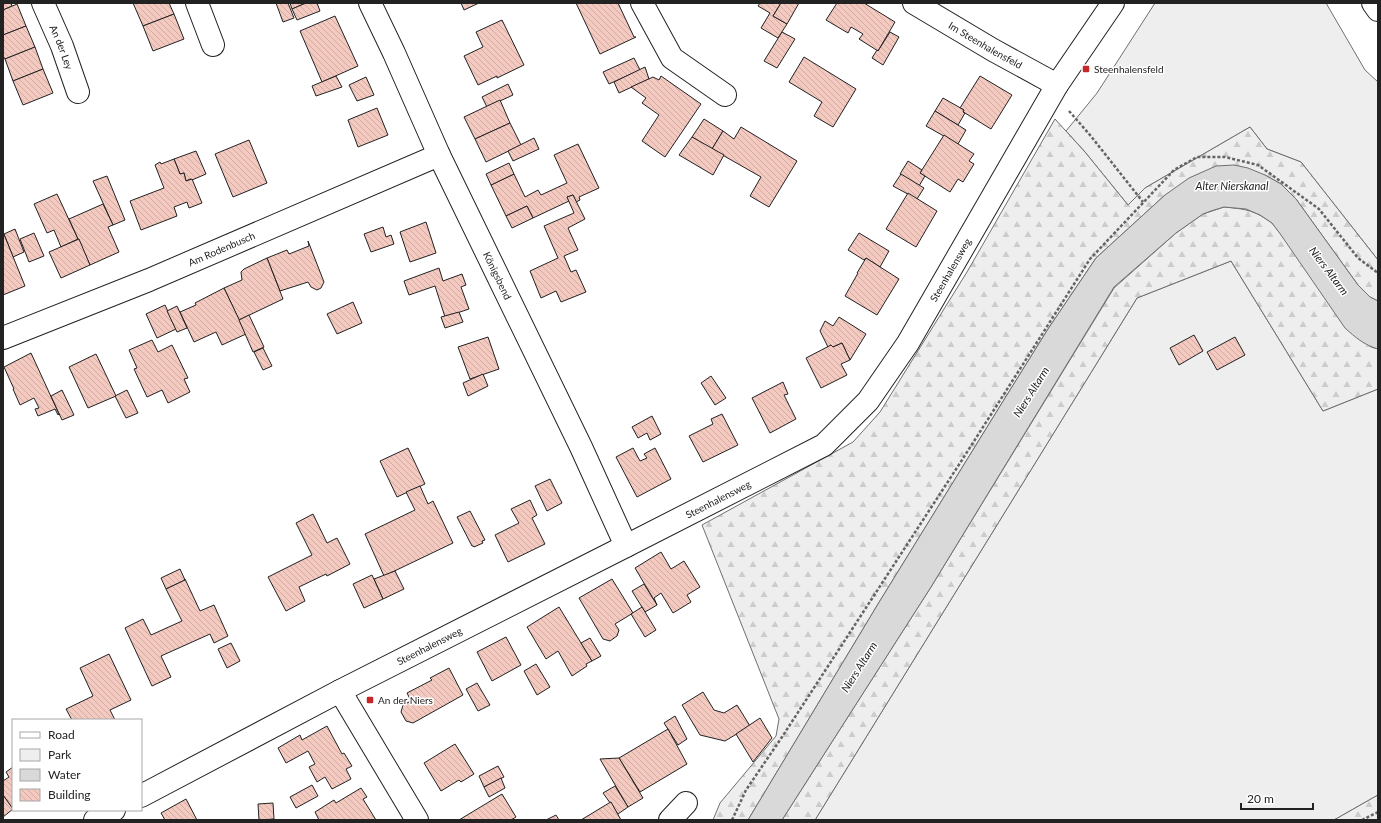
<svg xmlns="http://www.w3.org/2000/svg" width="1381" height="823" viewBox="0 0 1381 823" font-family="Lato,sans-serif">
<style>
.green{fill:#eee;stroke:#6f6f6f}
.forest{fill:url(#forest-firs);stroke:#6f6f6f}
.water{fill:#d9d9d9;stroke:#6f6f6f}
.building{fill:url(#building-back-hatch);stroke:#222}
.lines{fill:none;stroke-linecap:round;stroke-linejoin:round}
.minor-casing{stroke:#222;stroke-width:24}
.path{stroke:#646464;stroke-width:2.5;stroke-dasharray:3 2;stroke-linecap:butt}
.minor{stroke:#fff;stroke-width:22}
.poi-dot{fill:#c62828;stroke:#fff;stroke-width:1.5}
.labels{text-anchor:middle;stroke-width:3;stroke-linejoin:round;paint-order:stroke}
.street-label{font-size:10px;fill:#222;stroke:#fff}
.poi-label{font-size:10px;fill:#222;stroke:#fff;text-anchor:start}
.water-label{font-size:11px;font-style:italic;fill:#222;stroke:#fff}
</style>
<defs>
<pattern id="forest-firs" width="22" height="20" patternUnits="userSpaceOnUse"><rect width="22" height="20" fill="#eee"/><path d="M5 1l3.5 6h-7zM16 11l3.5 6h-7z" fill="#ccc"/></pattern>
<pattern id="building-back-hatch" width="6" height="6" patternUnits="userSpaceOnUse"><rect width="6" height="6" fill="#f3c9c0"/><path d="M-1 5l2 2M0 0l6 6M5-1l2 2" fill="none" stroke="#d0aca5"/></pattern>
</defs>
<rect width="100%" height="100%" fill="#fff"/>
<g class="green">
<polygon points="1155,3 1326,3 1365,70 1378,82 1378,260 1301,162 1267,149 1250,127 1145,188 1128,205 1085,152 1066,131 1097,93"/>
<polygon points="1231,261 1323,411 1378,389 1378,795 1334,820 815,820 1137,298"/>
</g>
<g class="forest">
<polygon points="1055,119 1085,152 1128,205 1145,188 1250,127 1267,149 1301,162 1378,260 1378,301 1370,297 1358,285 1296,199 1281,184 1265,175 1165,195 1096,258 1048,329 997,411 878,604 748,820 713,820 720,803 776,736 779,719 702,525 853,442 880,412 967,272"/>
<path d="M1224,207C1246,209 1254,210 1272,223L1371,347L1378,349V389L1323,411L1231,261L1137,298L815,820H782L931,587L1114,288L1176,233L1203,214Z"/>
<polygon points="1378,795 1378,820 1334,820"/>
</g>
<path class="water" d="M1234,165L1248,168L1265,175L1281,184L1296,199L1358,285L1370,297L1378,301V349C1364,345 1355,337 1345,328L1281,235L1272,223L1260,215L1246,209L1224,207L1211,211L1203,214L1176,233L1114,287L931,587L782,820H748L878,604L997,411L1048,329L1096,258L1165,195L1189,178L1216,166Z"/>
<g class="building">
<polygon points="3,3 11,3 12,6 3,10"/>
<polygon points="133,3 169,3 174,14 143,26"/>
<polygon points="276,3 288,3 294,18 283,22"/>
<polygon points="290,3 306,3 292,9"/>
<polygon points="306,3 317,3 320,11 297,20 292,9"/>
<polygon points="461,3 479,3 464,10"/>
<polygon points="576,3 618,3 634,37 636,37 600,54"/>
<polygon points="760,3 781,3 773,16 787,24 778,38 761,28 770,13 758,6"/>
<polygon points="781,3 799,3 787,24 773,16"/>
<polygon points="837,3 864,3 895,22 878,51 859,39 863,34 851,27 848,33 826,20"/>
<polygon points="17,4 26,26 3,35 3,10"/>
<polygon points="174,14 184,39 153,51 143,26"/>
<polygon points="335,16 358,66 322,82 300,31"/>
<polygon points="502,20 524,65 497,78 497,76 478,85 464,56 483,47 476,32"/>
<polygon points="26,26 35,47 5,59 3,56 3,35"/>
<polygon points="782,32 795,39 777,68 764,61"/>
<polygon points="890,32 899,37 883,65 872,58 877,50 878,51"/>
<polygon points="35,47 43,69 13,81 5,59"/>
<polygon points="804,57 856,89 833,127 814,116 822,102 789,82"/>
<polygon points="634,58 640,70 609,84 603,72"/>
<polygon points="645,67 649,79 619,93 614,82"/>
<polygon points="43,69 53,93 23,105 13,81"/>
<polygon points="336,76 342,87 316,96 312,86"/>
<polygon points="661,76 701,104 665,157 642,141 659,115 642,103 646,98 631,87 653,77 659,80"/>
<polygon points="980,76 1012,95 991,129 965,113 963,112 964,110 960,108"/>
<polygon points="366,77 374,95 357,101 349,85"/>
<polygon points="508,84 513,95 487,107 482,97"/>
<polygon points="943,98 964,110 963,112 965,113 958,125 935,111"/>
<polygon points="500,100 510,123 475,139 464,117"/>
<polygon points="377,108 388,135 358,147 348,120"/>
<polygon points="935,111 966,130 958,144 926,126"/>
<polygon points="704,119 723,131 712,149 692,137"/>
<polygon points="510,123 521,145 486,162 475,139"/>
<polygon points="741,127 797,161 769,207 750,196 761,177 712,149 723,131 734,139"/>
<polygon points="944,135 974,154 969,161 974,164 963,182 958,179 950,192 920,173"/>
<polygon points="692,137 724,155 713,175 679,155"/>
<polygon points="534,138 539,149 513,161 508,151"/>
<polygon points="249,140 267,183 233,197 215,154"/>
<polygon points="578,144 599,188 579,197 580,200 576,202 573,195 567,197 569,201 533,218 527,206 506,216 491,185 514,174 525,197 538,190 541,195 567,183 554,155"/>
<polygon points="196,151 206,174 192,180 190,179 186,181 184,173 180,174 174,159"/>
<polygon points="174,159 180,174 184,173 186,181 192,179 202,203 189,208 187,202 174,207 177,216 141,230 130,201 164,188 155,165 160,162 161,164"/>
<polygon points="908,161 922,170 920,173 925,176 919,186 900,174"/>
<polygon points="509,163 514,174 491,185 486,174"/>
<polygon points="901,174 924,188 917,199 893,186"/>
<polygon points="107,176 125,220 113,225 93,181"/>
<polygon points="908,193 937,211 916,247 886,229"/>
<polygon points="57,194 78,239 61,247 54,230 47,233 34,204"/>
<polygon points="573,195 585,219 568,228 578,250 564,256 571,272 576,270 586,292 561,302 556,291 541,298 530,271 558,258 544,226 574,213 567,197"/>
<polygon points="103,204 113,225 108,227 119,252 90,265 69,219"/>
<polygon points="527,206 533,218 512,228 506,216"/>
<polygon points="426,222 436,253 410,262 400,232"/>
<polygon points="383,227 386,237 391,235 394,244 371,252 364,234"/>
<polygon points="15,229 24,252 13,257 4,234"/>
<polygon points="3,232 25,286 3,295"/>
<polygon points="34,233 44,256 29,262 20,239"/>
<polygon points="859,233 889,251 880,267 866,258 864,260 848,250"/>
<polygon points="79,239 90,265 61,278 49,252"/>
<polygon points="308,241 324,282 321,288 317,290 311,287 308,282 280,291 267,258 287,250 289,254 309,246"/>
<polygon points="267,258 283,299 239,320 224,288 242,280 241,272 244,269"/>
<polygon points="866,258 899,279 877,315 845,296 858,273 857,273"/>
<polygon points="439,268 443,281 462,274 466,285 461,287 469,309 445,317 435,286 409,295 404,281"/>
<polygon points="224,288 246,334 222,345 216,332 194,342 180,312 196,305 195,303"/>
<polygon points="353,302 362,323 337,334 327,314"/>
<polygon points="165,305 176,329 157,338 146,314"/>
<polygon points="177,306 187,328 177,332 167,311"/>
<polygon points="459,312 463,322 445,328 441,317"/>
<polygon points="249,315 264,347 253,352 239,320"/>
<polygon points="839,317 866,334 850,360 842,343 833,347 831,345 828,347 820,331 825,321 833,326"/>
<polygon points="1194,335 1203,351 1179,365 1170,348"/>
<polygon points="488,337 499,369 470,379 458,347"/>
<polygon points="1235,337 1245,355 1217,370 1207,352"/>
<polygon points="152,340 158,352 172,345 188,378 184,379 190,392 168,403 162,390 147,397 134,369 137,368 129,350"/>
<polygon points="842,343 850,360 841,364 847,375 821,388 806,358 831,345 833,347"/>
<polygon points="263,348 272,366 263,370 254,352"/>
<polygon points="31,353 59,414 58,415 55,409 38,416 35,409 39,408 34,398 20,405 13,389 14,389 4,367"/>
<polygon points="96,354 116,396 88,408 69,367"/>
<polygon points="483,374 488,386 468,396 463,383"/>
<polygon points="711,376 726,398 715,405 701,383"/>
<polygon points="783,382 788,394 784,395 796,419 770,433 752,398"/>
<polygon points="62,390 74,415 62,420 51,396"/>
<polygon points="127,390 138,413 126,418 115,396"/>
<polygon points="722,414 738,445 703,462 689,436 713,424 711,419"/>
<polygon points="652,416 661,434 650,440 647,433 638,438 632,427"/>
<polygon points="408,448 425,484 397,497 380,461"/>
<polygon points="633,448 640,461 647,458 644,454 655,448 671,479 637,497 616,457"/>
<polygon points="550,479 562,503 547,511 535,486"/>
<polygon points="420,486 428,504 433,501 453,543 384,576 365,534 415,510 406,492"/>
<polygon points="530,500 537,515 532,518 545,544 508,562 495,535 519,523 511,509"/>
<polygon points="470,511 485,540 482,541 483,543 474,547 473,546 472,546 457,517"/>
<polygon points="313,514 327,543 337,538 350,564 327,576 326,574 299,587 305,601 286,611 268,577 312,555 296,523"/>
<polygon points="661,552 671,569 684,561 700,587 687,595 691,602 673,613 661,593 654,598 657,605 635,568"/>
<polygon points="180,569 185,580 166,589 161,578"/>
<polygon points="395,571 404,589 383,599 374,579"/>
<polygon points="372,575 383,599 364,608 353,584"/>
<polygon points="184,579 185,579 200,611 214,605 228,636 214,643 210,634 161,656 171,677 152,686 125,628 143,619 151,635 182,621 166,589 185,580"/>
<polygon points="612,579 633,613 615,624 619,630 617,636 610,641 603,639 579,598"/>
<polygon points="644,584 657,605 645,612 632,591"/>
<polygon points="559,607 592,661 586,664 587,666 572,676 558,651 546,659 527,627"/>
<polygon points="642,607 656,630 645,637 631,614"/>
<polygon points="506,637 521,665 492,681 477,652"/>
<polygon points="590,638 601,656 592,661 581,643"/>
<polygon points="231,643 240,661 227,668 218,649"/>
<polygon points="109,654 131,700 110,710 115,720 72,720 66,709 93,696 80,668"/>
<polygon points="536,664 550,687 537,695 524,671"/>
<polygon points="449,668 463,695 413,723 406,721 401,712 403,705 411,701 407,693 432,680 430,678"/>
<polygon points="477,683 490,705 478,711 466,689"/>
<polygon points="703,692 714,710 724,713 737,705 750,726 725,741 700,735 682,705"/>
<polygon points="675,716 687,739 678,745 664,723"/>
<polygon points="760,718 772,738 753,762 736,734"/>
<polygon points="327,726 342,754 344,753 352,766 346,769 351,779 332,789 325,777 317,782 309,767 315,764 308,751 286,763 278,748 300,735 302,740"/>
<polygon points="668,729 687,764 640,792 619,758"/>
<polygon points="455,744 474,774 461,782 459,780 441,791 424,763"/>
<polygon points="619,758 643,798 628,807 600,759"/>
<polygon points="498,766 504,777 484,787 479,776"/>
<polygon points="13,767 13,809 3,795 3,781 9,777 6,772"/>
<polygon points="501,778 505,788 489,797 484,787"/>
<polygon points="312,785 318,796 296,808 290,797"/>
<polygon points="615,786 628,807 618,814 603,793"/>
<polygon points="361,788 367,797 363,799 376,820 319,820 315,812 334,800 336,803"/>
<polygon points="502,794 516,817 511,820 459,820"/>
<polygon points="3,795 13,809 3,817"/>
<polygon points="186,799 197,820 165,820 161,813"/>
<polygon points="611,802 621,820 581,820 609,803"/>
<polygon points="273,803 274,819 259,820 258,804"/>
<polygon points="556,815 559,820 546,820"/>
</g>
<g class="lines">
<g class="minor-casing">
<g id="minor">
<path id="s1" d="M43,3L62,46L78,92"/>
<polyline points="197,3 213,45"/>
<path id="s2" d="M370,3L394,53L439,155L581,447L626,546"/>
<polyline points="642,3 672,58 725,95"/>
<path id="s3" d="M914,3L993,50L1057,85"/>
<polyline points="1373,3 1378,10"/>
<path id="s4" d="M3,338L149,280L439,155"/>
<polyline points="340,691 417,820"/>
<path id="s5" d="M141,796L340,691L626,546L824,445L868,401L908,343L1057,85L1113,3"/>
<polyline points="95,820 114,810"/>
<polyline points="670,820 686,803"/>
</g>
</g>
<g class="path">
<polyline points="1069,111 1090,135 1143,202"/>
<polyline points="732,820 746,790 782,737 962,460 1090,259 1174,170 1197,157 1225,157 1258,165 1319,209 1358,258 1378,273"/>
<polyline points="1362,820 1378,812"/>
</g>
<use href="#minor" class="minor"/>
</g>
<g class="poi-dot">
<rect x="1082" y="65" width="8" height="8" rx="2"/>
<rect x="366" y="696" width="8" height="8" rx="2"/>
</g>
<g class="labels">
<g class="street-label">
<text dy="4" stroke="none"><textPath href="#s3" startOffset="83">Im Steenhalensfeld</textPath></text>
<text dy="4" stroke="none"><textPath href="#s1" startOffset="48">An der Ley</textPath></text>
<text dy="4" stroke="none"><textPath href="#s4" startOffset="236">Am Rodenbusch</textPath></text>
<text dy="4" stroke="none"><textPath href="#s5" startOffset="985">Steenhalensweg</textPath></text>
<text dy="4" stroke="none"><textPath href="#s2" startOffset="301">Königsbend</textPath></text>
<text dy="4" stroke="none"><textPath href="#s5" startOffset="649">Steenhalensweg</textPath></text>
<text dy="4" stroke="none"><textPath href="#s5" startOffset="325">Steenhalensweg</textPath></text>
</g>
<g class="poi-label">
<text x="1094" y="73">Steenhalensfeld</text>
<text x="378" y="704">An der Niers</text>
</g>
<g class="water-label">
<text x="1232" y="190">Alter Nierskanal</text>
<text transform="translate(1329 271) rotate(53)" y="4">Niers Altarm</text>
<text transform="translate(1031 392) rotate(-58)" y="4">Niers Altarm</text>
<text transform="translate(859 667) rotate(-58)" y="4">Niers Altarm</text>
</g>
</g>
<rect width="1381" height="823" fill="none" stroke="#222222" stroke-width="8"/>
<rect x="12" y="719" width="130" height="92" fill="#ffffff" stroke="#a7a7a7"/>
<rect x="20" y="732" width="20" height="6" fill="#ffffff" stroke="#a7a7a7"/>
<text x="48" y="739" font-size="12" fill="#222222">Road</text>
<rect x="20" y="749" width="20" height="12" fill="#eeeeee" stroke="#a7a7a7"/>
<text x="48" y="759" font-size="12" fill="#222222">Park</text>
<rect x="20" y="769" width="20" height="12" fill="#d9d9d9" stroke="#a7a7a7"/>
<text x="48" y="779" font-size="12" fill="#222222">Water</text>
<rect x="20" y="789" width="20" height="12" fill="url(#building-back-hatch)" stroke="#a7a7a7"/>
<text x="48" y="799" font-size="12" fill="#222222">Building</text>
<path d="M1241 803v6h72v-6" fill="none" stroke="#222222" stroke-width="2"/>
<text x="1247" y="803" font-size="12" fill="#222222" stroke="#ffffff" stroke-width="3" paint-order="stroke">20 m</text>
</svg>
